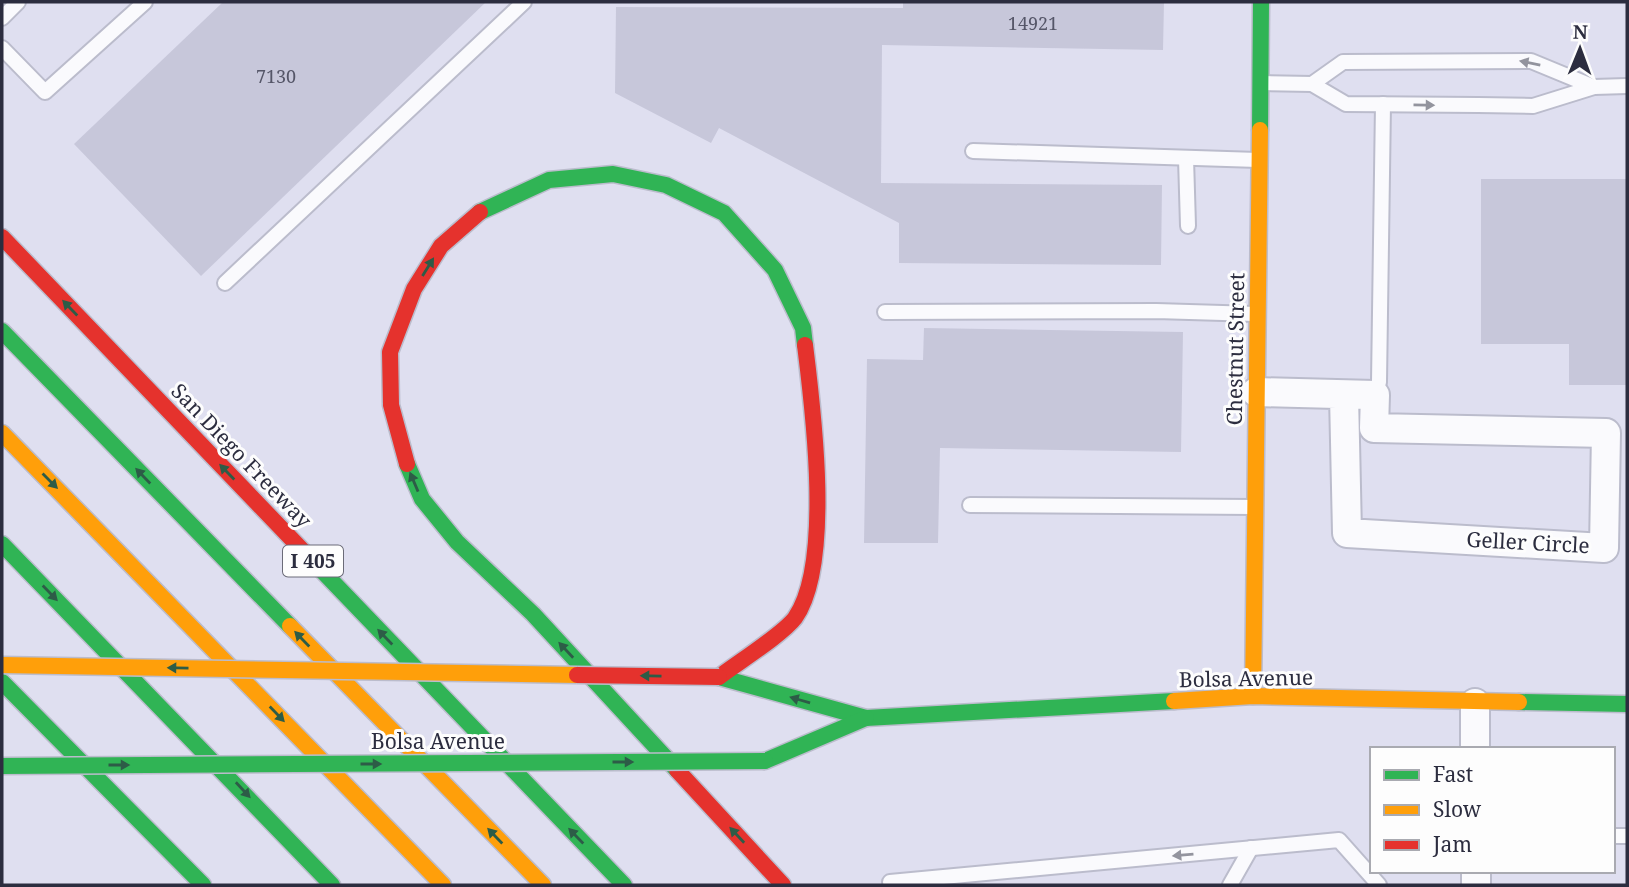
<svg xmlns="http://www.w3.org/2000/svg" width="1629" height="887" viewBox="0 0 1629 887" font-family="'Noto Serif',serif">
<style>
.building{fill:#c7c7da}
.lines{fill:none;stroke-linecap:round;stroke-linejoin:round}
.lane-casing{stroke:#bbbccc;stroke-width:18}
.street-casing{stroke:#bbbccc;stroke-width:32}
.fast-casing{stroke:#bbbccc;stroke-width:19}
.slow-casing{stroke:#bbbccc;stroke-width:19}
.jam-casing{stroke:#bbbccc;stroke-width:19}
.lane{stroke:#fafafd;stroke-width:14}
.street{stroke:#fafafd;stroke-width:28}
.fast{stroke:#30b455;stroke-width:16}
.slow{stroke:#ff9f0a;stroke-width:16}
.jam{stroke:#e5322d;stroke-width:16}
.fast-bridge-casing{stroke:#bbbccc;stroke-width:19;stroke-linecap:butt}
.slow-bridge-casing{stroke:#bbbccc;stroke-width:19;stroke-linecap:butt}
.jam-bridge-casing{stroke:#bbbccc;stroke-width:19;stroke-linecap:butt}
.fast-bridge{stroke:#30b455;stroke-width:16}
.slow-bridge{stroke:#ff9f0a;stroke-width:16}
.jam-bridge{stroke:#e5322d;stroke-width:16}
.oneway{fill:#93949e}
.oneway2{fill:#2d5c47}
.labels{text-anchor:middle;stroke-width:6;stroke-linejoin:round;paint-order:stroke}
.number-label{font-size:18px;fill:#555668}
.shield{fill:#fdfdfd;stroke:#6b6b78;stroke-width:2}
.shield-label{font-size:19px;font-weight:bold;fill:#2c2d3f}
.street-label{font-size:21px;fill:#2c2d3f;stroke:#fdfdfd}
</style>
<rect width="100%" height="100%" fill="#dfdff0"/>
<g class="building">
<polygon points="223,2 486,2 201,276 74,144"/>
<polygon points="903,2 1164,2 1163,50 882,45 881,183 1162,185 1161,265 899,263 899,223 719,128 711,143 615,93 616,7 903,8"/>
<polygon points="1481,179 1627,179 1627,385 1569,385 1569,344 1481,344"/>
<polygon points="924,328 1183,332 1181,452 940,448 938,543 864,543 867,359 923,360"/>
</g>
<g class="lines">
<g class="lane-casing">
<g id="lane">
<polyline points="2,18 18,2"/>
<polyline points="2,48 45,92 145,2"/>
<polyline points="1261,83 1312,84 1346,104 1478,105 1533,106 1594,87 1627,86"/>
<polyline points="1312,84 1343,62 1531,61 1594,87"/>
<polyline points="973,151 1258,160"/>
<polyline points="1186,158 1188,226"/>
<polyline points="225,283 524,2"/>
<polyline points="885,312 1156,311 1256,314"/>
<polyline points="1375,395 1379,382 1383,104"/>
<polyline points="970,505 1254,507"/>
<polyline points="1613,836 1627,836"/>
<polyline points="893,885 890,882 1339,840 1379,885"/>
<polyline points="1230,885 1251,848"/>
</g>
</g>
<g class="street-casing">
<g id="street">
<polyline points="1256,392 1375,395 1374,428 1606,433 1604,548 1347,533 1344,395"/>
<polyline points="1475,703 1475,749"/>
<polyline points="1476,871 1476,885"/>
</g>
</g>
<g class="fast-casing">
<g id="fast">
<polyline points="1260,130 1261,2"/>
<polyline points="480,212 549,180 613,174 666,185 724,213 775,270 803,328 805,345"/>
<polyline points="2,331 290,626"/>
<polyline points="407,464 422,499 457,542 533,614 677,770"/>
<polyline points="2,544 332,885"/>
<polyline points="306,554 624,885"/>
<polyline points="719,677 866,718 1174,701"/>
<polyline points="2,682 203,885"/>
<polyline points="1519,702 1627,704"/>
<polyline points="765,761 866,718"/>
</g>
</g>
<g class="slow-casing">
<g id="slow">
<polyline points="2,433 443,885"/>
<polyline points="290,626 543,885"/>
<polyline points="1253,696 1260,130"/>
<polyline points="1174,701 1253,696 1519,702"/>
</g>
</g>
<g class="jam-casing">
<g id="jam">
<polyline points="2,237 306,554"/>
<polyline points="407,464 391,405 390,352 414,289 441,246 480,212"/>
<path d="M719,677C737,663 782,635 795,618C833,564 813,409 805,345"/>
<polyline points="677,770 783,885"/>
</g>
</g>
<use href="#lane" class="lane"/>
<use href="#street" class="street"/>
<use href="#fast" class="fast"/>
<use href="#slow" class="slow"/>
<use href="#jam" class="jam"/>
<g class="fast-bridge-casing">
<polyline id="fast-bridge" points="2,766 765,761"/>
</g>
<g class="slow-bridge-casing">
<polyline id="slow-bridge" points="2,665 577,675"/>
</g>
<g class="jam-bridge-casing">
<polyline id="jam-bridge" points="577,675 719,677"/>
</g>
<use href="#fast-bridge" class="fast-bridge"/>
<use href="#slow-bridge" class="slow-bridge"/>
<use href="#jam-bridge" class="jam-bridge"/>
</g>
<defs><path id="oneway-solid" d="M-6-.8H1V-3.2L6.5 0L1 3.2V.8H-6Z" transform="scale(1.75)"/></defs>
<g class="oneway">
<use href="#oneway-solid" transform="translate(1530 63) rotate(-169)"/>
<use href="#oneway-solid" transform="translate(1424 105) rotate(1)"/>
<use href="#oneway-solid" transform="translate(1183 855) rotate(175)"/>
</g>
<g class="oneway2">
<use href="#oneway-solid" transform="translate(428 267) rotate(-58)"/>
<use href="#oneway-solid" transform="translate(70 308) rotate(-134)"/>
<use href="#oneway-solid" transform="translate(227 472) rotate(-134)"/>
<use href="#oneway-solid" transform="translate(143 476) rotate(-134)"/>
<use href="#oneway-solid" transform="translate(50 481) rotate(45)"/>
<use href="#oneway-solid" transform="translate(414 482) rotate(-113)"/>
<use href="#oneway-solid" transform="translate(50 593) rotate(46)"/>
<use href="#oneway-solid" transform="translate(385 637) rotate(-134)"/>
<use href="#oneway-solid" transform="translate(302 639) rotate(-134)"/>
<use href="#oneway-solid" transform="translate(566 650) rotate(-133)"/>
<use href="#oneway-solid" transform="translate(178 668) rotate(-179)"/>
<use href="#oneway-solid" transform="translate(651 676) rotate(-179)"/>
<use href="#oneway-solid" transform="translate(800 700) rotate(-164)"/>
<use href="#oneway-solid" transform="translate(277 714) rotate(46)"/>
<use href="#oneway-solid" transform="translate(623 762)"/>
<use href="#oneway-solid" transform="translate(371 764)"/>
<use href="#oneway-solid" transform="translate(119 765)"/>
<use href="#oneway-solid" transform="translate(243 790) rotate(47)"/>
<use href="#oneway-solid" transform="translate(737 835) rotate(-133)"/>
<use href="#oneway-solid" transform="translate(495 836) rotate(-134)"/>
<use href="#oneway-solid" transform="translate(576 836) rotate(-134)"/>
</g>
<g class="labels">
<g class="number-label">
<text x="1033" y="30">14921</text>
<text x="276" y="83">7130</text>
</g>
<rect class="shield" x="283" y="545.5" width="60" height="31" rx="5"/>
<g class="shield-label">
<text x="313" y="568">I 405</text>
</g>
<g class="street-label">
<text transform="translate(1236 349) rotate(-89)" y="7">Chestnut Street</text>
<text transform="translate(241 456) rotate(46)" y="7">San Diego Freeway</text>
<text transform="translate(1528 543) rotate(3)" y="7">Geller Circle</text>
<text transform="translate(1246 679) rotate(-1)" y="7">Bolsa Avenue</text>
<text x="438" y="749">Bolsa Avenue</text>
</g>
</g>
<rect width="1629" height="887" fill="none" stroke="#2c2d3f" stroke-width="7"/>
<rect x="1370" y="747" width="245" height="126" fill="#fdfdfd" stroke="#a9aab1" stroke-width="2"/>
<rect x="1384" y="770" width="35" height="10" fill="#30b455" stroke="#a9aab1" stroke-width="2"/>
<text x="1433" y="782" font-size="21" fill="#2c2d3f">Fast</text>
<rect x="1384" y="805" width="35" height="10" fill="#ff9f0a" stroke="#a9aab1" stroke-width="2"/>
<text x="1433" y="817" font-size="21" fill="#2c2d3f">Slow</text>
<rect x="1384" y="840" width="35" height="10" fill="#e5322d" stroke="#a9aab1" stroke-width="2"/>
<text x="1433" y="852" font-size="21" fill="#2c2d3f">Jam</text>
<g transform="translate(1580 49) rotate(1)" stroke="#fdfdfd" stroke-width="5" paint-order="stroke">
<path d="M0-5L12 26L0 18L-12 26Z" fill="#2c2d3f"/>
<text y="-10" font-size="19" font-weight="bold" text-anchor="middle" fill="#2c2d3f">N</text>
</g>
</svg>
